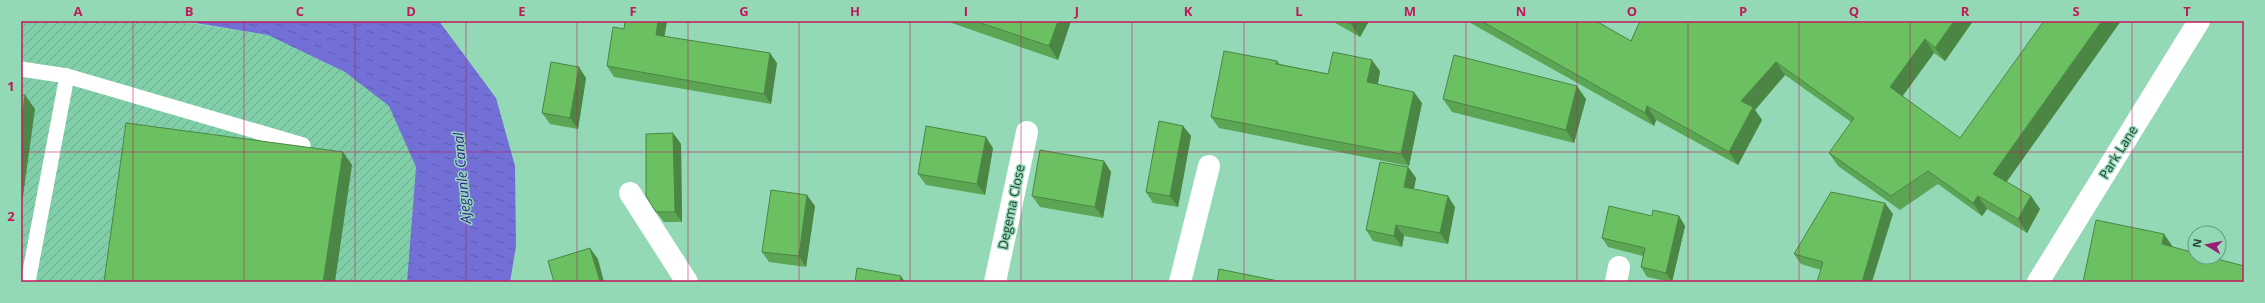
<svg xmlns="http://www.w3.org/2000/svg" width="2265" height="303" viewBox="0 0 2265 303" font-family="'Open Sans',sans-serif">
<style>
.industrial{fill:url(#industrial-furrows)}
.water{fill:url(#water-ripples)}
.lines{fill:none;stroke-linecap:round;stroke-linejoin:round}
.lane{stroke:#fff;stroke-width:15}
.street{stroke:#fff;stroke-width:22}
.secondary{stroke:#fff;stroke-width:22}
.wall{fill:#5ca554}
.shaded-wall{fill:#4b8645}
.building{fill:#6bc062;stroke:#4b8645}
.grid{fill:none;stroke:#c2185b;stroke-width:1;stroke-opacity:0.55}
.labels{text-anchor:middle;stroke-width:3;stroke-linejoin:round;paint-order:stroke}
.street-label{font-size:13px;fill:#264334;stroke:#93d9b6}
.water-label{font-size:14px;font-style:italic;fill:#371c98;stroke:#93d9b6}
.neatline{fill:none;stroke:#c2185b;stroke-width:1.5}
.grid-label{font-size:13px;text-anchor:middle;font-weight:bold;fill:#c2185b}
</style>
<defs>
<pattern id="industrial-furrows" width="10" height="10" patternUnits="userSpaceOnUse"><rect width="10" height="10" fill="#80cfa9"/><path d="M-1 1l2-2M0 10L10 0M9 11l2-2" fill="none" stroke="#69aa8a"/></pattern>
<pattern id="water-ripples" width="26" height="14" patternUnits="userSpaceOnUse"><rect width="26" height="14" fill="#726fd7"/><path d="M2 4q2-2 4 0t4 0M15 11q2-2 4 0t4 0" fill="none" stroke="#5d5daf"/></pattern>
</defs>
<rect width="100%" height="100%" fill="#93d9b6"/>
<polygon class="industrial" points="21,21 174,21 268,35 345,72 390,106 416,167 407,282 21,282"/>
<polygon class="water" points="184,21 439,21 496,98 515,166 516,246 510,282 407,282 416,167 389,106 345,72 268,35"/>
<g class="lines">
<g class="lane">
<polyline points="21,69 67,76 303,145"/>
<polyline points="28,282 67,76"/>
</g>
<g class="street">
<polyline points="630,193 687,282"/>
<polyline points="995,282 1027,132"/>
<polyline points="1180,282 1209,166"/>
<polyline points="1616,282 1619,267"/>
</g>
<polyline class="secondary" points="2038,282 2199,21"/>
</g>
<g class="wall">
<polygon points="625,21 667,21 664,36 777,63 771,104 614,77 607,66 624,29"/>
<polygon points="946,21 1071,21 1058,60"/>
<polygon points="1332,21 1369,21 1360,37"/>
<polygon points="1467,21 1596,21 1631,41 1640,21 1973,21 1945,61 1934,53 1902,96 2040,209 2027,233 1987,209 1982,216 1938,184 1900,210 1838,166 1829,153 1851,122 1785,75 1755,110 1762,120 1738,165 1656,120 1654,126"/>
<polygon points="1277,61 1280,64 1328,74 1380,71 1378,84 1422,103 1409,166 1219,128 1211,117"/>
<polygon points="586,78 578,129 550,124 542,113"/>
<polygon points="1443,99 1586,99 1574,143 1452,112"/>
<polygon points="1183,126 1191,136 1178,207 1153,203 1146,192"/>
<polygon points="673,133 681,144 682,222 664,222 656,212"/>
<polygon points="993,148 985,195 926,185 918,174"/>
<polygon points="1104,161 1111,172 1103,218 1040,207 1032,196"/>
<polygon points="1408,167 1416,178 1414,189 1455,207 1448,244 1404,236 1402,247 1373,241 1366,230"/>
<polygon points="815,206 806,267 769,262 762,252"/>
<polygon points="1893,214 1821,270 1801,264 1794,254"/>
<polygon points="1652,216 1679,216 1685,226 1672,282 1670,282 1647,277 1641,267 1643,256 1608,247 1602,238"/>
</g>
<g class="shaded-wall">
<polygon points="658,21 667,21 663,45 656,35"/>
<polygon points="1058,21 1071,21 1058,60 1049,46"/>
<polygon points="1352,21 1369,21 1360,37 1351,24"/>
<polygon points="1954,21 1973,21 1945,61 1935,48"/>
<polygon points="2102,21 2121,21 2003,187 1993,174"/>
<polygon points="1925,39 1934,53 1899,101 1890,87"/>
<polygon points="770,53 777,63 771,104 764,94"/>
<polygon points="1372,60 1380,71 1376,94 1367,82"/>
<polygon points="1776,62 1785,75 1755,110 1762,120 1738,165 1729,152 1741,101"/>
<polygon points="579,67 586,78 578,129 570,118"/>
<polygon points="1577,86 1586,99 1574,143 1566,130"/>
<polygon points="1414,92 1422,103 1409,166 1401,154"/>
<polygon points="25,95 35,109 21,211 21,128"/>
<polygon points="1647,106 1656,120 1654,126 1645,113"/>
<polygon points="1183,126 1191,136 1178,207 1170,196"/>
<polygon points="673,133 681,144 682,222 675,212"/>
<polygon points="986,137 993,148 985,195 977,184"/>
<polygon points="343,152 352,165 335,282 323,282"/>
<polygon points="1104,161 1111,172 1103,218 1095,207"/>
<polygon points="1408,167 1416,178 1412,198 1404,187"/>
<polygon points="807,195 815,206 806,267 799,256"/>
<polygon points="1448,196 1455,207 1448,244 1440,233"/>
<polygon points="1978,196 1987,209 1982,216 1973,203"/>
<polygon points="2031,196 2040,209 2027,233 2018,219"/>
<polygon points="1885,203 1893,214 1872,282 1862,282"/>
<polygon points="1679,216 1685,226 1672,282 1666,273"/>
<polygon points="1396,225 1404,236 1402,247 1394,236"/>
<polygon points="2164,234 2173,247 2170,257 2162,244"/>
<polygon points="590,248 598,259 604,282 600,282"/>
<polygon points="901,276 905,282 900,282"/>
</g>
<g class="building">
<polygon points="625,21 658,21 656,35 770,53 764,94 607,66 613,27 624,29"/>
<polygon points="975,21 1058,21 1049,46"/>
<polygon points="1346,21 1352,21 1351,24"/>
<polygon points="1481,21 1596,21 1631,41 1640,21 1954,21 1935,48 1925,39 1890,87 1960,138 2044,21 2102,21 1993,174 2031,196 2018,219 1978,196 1973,203 1928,171 1891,196 1829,153 1854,118 1776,62 1741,101 1753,107 1729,152 1647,106 1645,113"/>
<polygon points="1224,51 1277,61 1276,64 1328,74 1333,52 1372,60 1367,82 1414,92 1401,154 1211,117"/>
<polygon points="1454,55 1577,86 1566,130 1443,99"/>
<polygon points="551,62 579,67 570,118 542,113"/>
<polygon points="21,95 25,95 21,128"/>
<polygon points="1159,121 1183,126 1170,196 1146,192"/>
<polygon points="126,123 343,152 323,282 104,282"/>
<polygon points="926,126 986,137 977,184 918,174"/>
<polygon points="673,133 675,212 656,212 646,196 646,134"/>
<polygon points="1040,150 1104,161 1095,207 1032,196"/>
<polygon points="1380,162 1408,167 1404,187 1448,196 1440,233 1396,225 1394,236 1366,230"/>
<polygon points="771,190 807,195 799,256 762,252"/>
<polygon points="1831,192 1885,203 1862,282 1817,282 1823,262 1794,254"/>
<polygon points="1609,206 1652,216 1653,210 1679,216 1666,273 1641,267 1645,248 1602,238"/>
<polygon points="2096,220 2164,234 2162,244 2195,253 2195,257 2210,257 2244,266 2244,264 2244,282 2083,282"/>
<polygon points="590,248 600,282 554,282 548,261"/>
<polygon points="857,268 901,276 900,282 855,282"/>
<polygon points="1219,269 1283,282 1217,282"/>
</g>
<path class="grid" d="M133,21V282M244,21V282M355,21V282M466,21V282M577,21V282M688,21V282M799,21V282M910,21V282M1021,21V282M1132,21V282M1244,21V282M1355,21V282M1466,21V282M1577,21V282M1688,21V282M1799,21V282M1910,21V282M2021,21V282M2132,21V282M21,152H2244"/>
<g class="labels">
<g class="street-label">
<text transform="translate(2118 152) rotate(-58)" y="5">Park Lane</text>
<text transform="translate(1011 207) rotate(-78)" y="5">Degema Close</text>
</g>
<g class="water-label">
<text transform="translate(462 178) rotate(-95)" y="5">Ajegunle Canal</text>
</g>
</g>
<rect width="2265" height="303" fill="none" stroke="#93d9b6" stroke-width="44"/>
<g transform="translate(2207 245) rotate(280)"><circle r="19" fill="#93d9b6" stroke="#679d82"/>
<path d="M0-3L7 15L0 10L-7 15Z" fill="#981e77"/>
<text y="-6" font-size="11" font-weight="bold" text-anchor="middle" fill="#264334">N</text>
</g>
<rect x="22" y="22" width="2221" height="259" class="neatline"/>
<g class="grid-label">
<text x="78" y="16">A</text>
<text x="189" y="16">B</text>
<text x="300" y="16">C</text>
<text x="411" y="16">D</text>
<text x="522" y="16">E</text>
<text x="633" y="16">F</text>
<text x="744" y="16">G</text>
<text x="855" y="16">H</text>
<text x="966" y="16">I</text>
<text x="1077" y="16">J</text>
<text x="1188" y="16">K</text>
<text x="1299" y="16">L</text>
<text x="1410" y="16">M</text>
<text x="1521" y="16">N</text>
<text x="1632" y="16">O</text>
<text x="1743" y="16">P</text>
<text x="1854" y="16">Q</text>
<text x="1965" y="16">R</text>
<text x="2076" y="16">S</text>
<text x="2187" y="16">T</text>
<text x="11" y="91">1</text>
<text x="11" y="221">2</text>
</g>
</svg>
